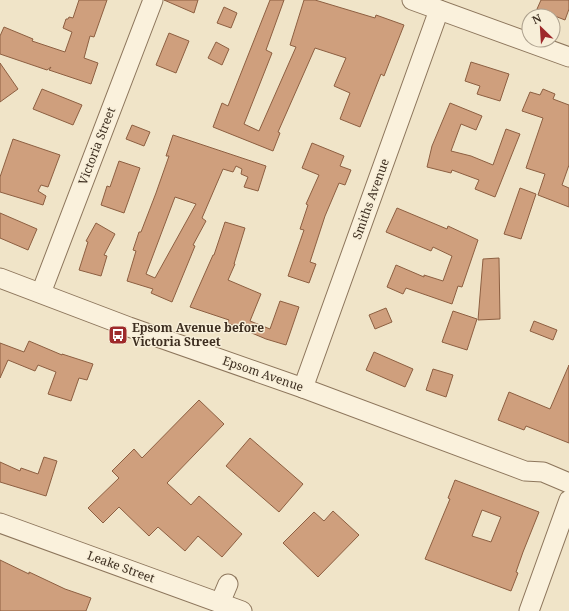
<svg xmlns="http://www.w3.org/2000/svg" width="569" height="611" viewBox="0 0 569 611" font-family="'Noto Serif',serif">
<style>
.building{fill:#cf9f7d;stroke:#8d5f41;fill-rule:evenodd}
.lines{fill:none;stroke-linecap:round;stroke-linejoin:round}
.minor-casing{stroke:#8d765c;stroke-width:21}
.minor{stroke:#faf1dc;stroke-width:19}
.labels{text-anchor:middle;stroke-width:3;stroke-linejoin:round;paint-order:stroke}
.street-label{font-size:12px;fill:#3d2e20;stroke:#f7eed8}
.poi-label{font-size:12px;font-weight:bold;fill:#3d2e20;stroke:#f7eed8;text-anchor:start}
</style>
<rect width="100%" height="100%" fill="#f0e4c8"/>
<g class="building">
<polygon points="79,0 107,0 94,37 90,36 84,58 98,63 91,84 49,70 51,67 47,70 0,54 0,36 4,27 33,39 32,41 65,52 72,32 63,28 66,19 68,19 69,17 73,18"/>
<polygon points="164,0 198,0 194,13"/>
<polygon points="270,0 284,0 266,50 272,53 244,124 259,131 296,47 290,45 304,0 315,0 375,18 376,15 404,25 384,76 381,74 360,127 340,119 350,93 334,86 346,58 315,48 278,132 280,133 273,151 213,127 222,103 228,106"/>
<polygon points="541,0 569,0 569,9 565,20 537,9"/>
<polygon points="224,7 237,13 231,28 217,23"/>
<polygon points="169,33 189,41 176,73 156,65"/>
<polygon points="216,42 229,49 222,65 208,58"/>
<polygon points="471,62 509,74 500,101 477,94 480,86 465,81"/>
<polygon points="0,63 18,89 0,102"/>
<polygon points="42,89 82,105 73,125 33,109"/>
<polygon points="543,89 555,94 553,99 569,105 569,165 562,185 569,188 569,207 538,195 545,174 526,168 543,118 522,111 530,92 540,95"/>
<polygon points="450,103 482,116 476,130 461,124 451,151 471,156 493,165 506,129 520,134 495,197 475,189 479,180 452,170 451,173 427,167 432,146"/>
<polygon points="132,125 150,132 144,146 126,139"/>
<path d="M173,135L266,166L258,191L244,187L248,177L241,174L242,169L236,166L233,172L223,169L202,218L206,221L193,245L195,246L172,302L151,293L153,289L127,281L136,251L133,250L139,232H141L156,193L169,156H166ZM175,197L196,204L155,278L146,274Z"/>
<polygon points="13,139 60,155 48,187 41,185 38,191 46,196 43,205 0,192 0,177"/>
<polygon points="312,143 344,156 340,166 351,170 345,185 339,183 325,216 310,262 316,264 309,283 288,276 304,230 300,229 308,205 306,204 319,175 302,168"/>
<polygon points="119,161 140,168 124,213 101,205 107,186 110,187"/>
<polygon points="520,188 536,194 521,239 504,234"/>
<polygon points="397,208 447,229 448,226 478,240 462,287 458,286 452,304 406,288 403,294 387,287 396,265 424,277 424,275 443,281 452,256 433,247 431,251 386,232"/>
<polygon points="0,213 37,229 28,250 0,238"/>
<polygon points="225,222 245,228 234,264 235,264 228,280 261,294 250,321 270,329 280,301 299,307 286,345 266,339 228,323 229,320 190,307 213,255 214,255"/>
<polygon points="96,223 115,234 104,255 107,256 101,276 79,270 88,242 86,241"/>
<polygon points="499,258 500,319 478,320 483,259"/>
<polygon points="386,308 392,322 375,329 369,315"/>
<polygon points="453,311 477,319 467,350 442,342"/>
<polygon points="534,321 557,330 553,340 530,331"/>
<polygon points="29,341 62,355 62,354 93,364 87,380 79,378 71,401 48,394 56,372 38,365 35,371 8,360 0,378 0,343 24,352"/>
<polygon points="374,352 413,369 405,387 366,370"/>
<polygon points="569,365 569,443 526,426 524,430 498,420 509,392 550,409"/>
<polygon points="433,369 453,375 446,397 426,390"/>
<polygon points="199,400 224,424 167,483 191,505 199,496 242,534 222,557 198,536 185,551 158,527 149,536 119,507 103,523 88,508 119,478 112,471 134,449 142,458"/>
<polygon points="250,438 303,484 279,512 226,466"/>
<polygon points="44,457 57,461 46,496 0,482 0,462 20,471 21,468 38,474"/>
<path d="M455,480L539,512L523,552L516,572L518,573L511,591L425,559L450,499L448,498ZM482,510L501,517L491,542L472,536Z"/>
<polygon points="333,511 359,535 318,577 283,543 314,512 324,521"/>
<polygon points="0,560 29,574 29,572 65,589 91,598 86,611 0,611"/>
</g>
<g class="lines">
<g class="minor-casing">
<g id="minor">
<polyline points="412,0 569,57"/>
<polyline points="0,278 129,327 303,388 525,471 543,472 569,483"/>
<polyline points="41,293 153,0"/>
<polyline points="303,388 439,10"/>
<polyline points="0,523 242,611"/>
<polyline points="220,603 228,584"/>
<polyline points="529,611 569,500"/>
</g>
</g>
<use href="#minor" class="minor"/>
</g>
<defs>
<g id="bus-square" transform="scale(1)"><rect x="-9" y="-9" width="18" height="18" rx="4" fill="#9e2a2b" stroke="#f7eed8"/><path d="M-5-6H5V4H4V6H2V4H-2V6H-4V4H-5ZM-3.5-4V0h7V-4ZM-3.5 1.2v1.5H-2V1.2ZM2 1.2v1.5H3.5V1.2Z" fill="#fff"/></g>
</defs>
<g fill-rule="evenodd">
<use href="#bus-square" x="118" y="335"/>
</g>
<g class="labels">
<g class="street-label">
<text transform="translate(97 146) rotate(-69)" y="4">Victoria Street</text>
<text transform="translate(371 199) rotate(-70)" y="4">Smiths Avenue</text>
<text transform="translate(263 374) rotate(19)" y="4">Epsom Avenue</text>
<text transform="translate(121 567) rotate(20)" y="4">Leake Street</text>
</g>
<g class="poi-label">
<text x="132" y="332">Epsom Avenue before<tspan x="132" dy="14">Victoria Street</tspan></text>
</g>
</g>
<g transform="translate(541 28) rotate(335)"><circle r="19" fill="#f7eed8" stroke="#ada18e"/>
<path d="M0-3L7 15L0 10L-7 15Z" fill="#9e2a2b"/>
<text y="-6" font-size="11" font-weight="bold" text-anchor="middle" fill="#3d2e20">N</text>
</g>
</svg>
